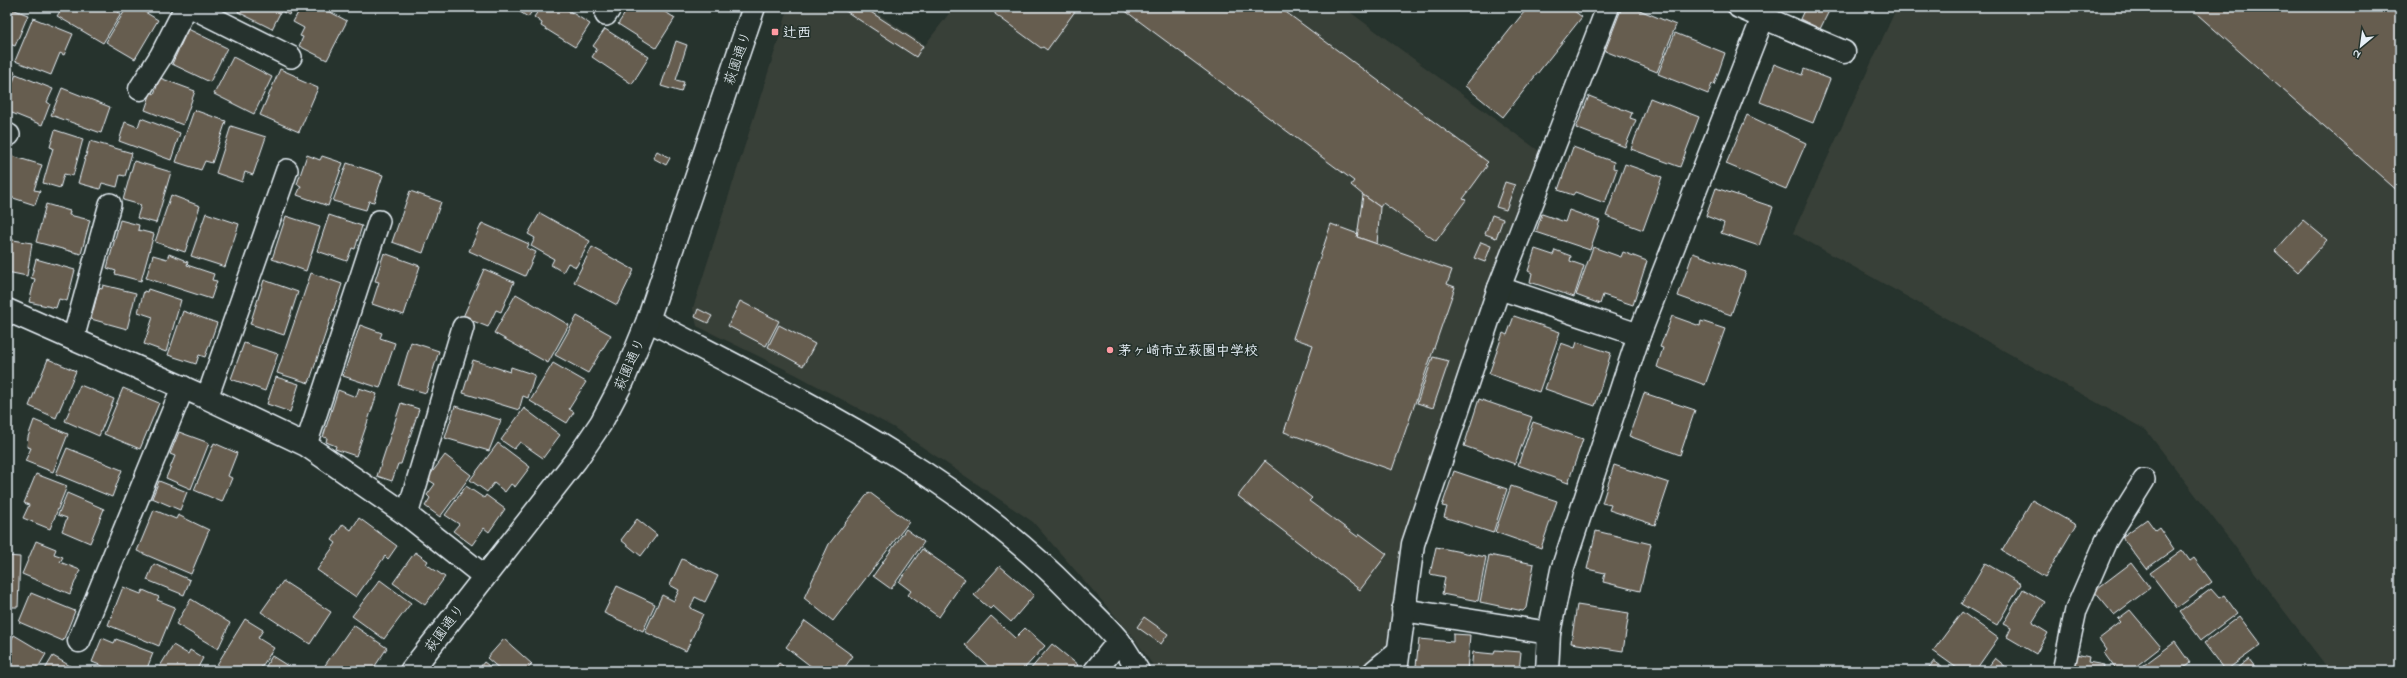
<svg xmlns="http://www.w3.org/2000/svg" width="2407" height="678" viewBox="0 0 2407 678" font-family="'Indie Flower','Klee One',sans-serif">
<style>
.built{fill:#394038}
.building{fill:#665d50;stroke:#e8f1f8}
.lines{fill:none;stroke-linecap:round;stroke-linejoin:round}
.lane-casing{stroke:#e8f1f8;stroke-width:24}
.street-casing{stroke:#e8f1f8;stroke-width:25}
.secondary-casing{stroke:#e8f1f8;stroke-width:25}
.lane{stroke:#26332d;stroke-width:21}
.street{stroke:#26332d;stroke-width:22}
.secondary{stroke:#26332d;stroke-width:22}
.poi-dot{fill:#ff9aa2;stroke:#26332d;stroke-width:1.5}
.labels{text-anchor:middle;stroke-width:3.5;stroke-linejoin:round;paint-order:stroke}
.poi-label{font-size:14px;font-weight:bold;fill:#e8f1f8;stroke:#26332d;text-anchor:start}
.street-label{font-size:14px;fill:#e8f1f8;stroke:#26332d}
</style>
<rect width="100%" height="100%" fill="#26332d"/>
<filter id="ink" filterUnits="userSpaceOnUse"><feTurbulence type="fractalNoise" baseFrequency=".025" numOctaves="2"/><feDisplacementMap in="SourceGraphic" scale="8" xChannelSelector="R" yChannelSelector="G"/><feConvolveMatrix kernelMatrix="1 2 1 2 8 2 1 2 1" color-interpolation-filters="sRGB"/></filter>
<g filter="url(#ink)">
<g class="built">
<polygon points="789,7 868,7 925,45 954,7 1343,7 1543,154 1388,658 1371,671 1157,671 1131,634 1033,522 893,427 795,374 697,326 693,308"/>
<polygon points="1897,7 2400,7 2400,657 2388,671 2330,671 2146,430 1793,233"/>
</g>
<g class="building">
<polygon points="7,7 28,15 15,46 7,43"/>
<polygon points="63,7 109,7 121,14 103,43 57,16"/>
<polygon points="127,7 148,7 145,12 158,20 135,59 106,42"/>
<polygon points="240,7 292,7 289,15 281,11 272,29 238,12"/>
<polygon points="301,7 321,7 347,21 327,60 299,46 303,37 300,36 304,28 293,22"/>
<polygon points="512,7 535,7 528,17"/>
<polygon points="541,7 563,7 590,24 575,47 541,26 542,23 534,17"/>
<polygon points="629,7 657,7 675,18 656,48 618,24"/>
<polygon points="863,7 923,46 916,57 841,8"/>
<polygon points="996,7 1078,7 1047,50 1043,47 1041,48 995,14"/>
<polygon points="1120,7 1279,7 1488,162 1485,165 1487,166 1463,199 1466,200 1436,241 1383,203 1380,207 1363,195 1351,185 1354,181"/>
<polygon points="1528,7 1569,7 1582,17 1503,117 1465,86"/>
<polygon points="1622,7 1632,7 1676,25 1657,72 1605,51"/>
<polygon points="1804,7 1831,7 1820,29 1800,19 1805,8"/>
<polygon points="2189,7 2400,7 2400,193"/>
<polygon points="33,18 73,34 64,55 60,53 51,75 15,61"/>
<polygon points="188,29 227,48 210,82 172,64"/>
<polygon points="605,29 649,57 632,84 592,57 597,49 593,46"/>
<polygon points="1675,33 1725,53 1714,85 1712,84 1708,94 1658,74"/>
<polygon points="676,41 687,45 676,80 684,82 681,92 661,86"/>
<polygon points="233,57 272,77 254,114 214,94"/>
<polygon points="1774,64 1802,75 1804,69 1830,79 1813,123 1760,102"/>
<polygon points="7,69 15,72 7,92"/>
<polygon points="280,69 298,77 297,79 318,88 299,132 260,115"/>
<polygon points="16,74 53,89 47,102 50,104 42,125 7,111 7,98"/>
<polygon points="160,78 195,91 183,125 145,110 151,92 154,94"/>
<polygon points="62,88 110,107 101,133 51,115"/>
<polygon points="1589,96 1632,113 1630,118 1636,120 1625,147 1576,128"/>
<polygon points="1650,98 1699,117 1680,167 1631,149"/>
<polygon points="194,110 226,121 212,163 205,161 201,170 176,162"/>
<polygon points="1747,115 1806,143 1786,189 1726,164"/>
<polygon points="141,118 180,133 171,160 119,141 125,122 138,127"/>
<polygon points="231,126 266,137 253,175 245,172 242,182 216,173"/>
<polygon points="55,130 83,139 73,176 64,174 60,188 43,183 53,148 50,147"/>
<polygon points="90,141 132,153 125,176 120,175 117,187 102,183 100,189 78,183"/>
<polygon points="1573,147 1614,162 1613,168 1617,169 1605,203 1575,192 1573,195 1558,190"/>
<polygon points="657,151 670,158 666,165 653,158"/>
<polygon points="307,155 320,160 322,156 343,163 328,206 297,195 301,186 297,184"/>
<polygon points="12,156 42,165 34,190 40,191 35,205 7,196 7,166 9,167"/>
<polygon points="134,161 171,172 156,223 137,218 141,205 123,200"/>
<polygon points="347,163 383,175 374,202 369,201 366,210 333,201"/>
<polygon points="1625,164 1662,177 1643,230 1606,216"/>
<polygon points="1505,182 1515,185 1506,210 1496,207"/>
<polygon points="1716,188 1773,207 1759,246 1721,233 1724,223 1706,216"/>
<polygon points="410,191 441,202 423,253 392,242"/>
<polygon points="171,195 200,206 185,252 155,242"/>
<polygon points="1363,195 1380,207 1377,244 1357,237"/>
<polygon points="46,204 70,211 69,215 90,220 81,254 36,242"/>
<polygon points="1569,210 1600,221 1590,250 1536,232 1542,214 1565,222"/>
<polygon points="206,213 239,224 225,267 191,256"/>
<polygon points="540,213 590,241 576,267 568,263 563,272 551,265 554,259 531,246 535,238 528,234"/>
<polygon points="329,215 362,226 355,249 352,248 347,261 317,251"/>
<polygon points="1492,215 1503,219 1496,238 1485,234"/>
<polygon points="286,216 320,227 306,271 272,259"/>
<polygon points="120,220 139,225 138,230 154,234 141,281 115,274 116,271 107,268"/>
<polygon points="2303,220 2327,240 2298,272 2275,251"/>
<polygon points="482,223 529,244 527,248 536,252 525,276 469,251"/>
<polygon points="1331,224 1358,234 1357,237 1452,270 1447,284 1455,287 1392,470 1284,432 1313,345 1293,338"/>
<polygon points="7,239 32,243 27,276 7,272"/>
<polygon points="1481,242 1491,246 1485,262 1474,258"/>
<polygon points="592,247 634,270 617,305 574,282"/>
<polygon points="1593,247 1621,257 1623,252 1647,261 1633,305 1603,295 1600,304 1576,295"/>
<polygon points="1535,249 1553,255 1555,250 1571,256 1570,261 1584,266 1574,297 1530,282 1532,273 1528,271"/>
<polygon points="384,253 420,266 404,315 372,304 379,282 375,281"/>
<polygon points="1693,253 1746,272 1731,315 1678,296"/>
<polygon points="169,254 184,260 184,261 188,262 187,265 214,274 212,280 217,281 211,299 146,278 153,255 167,259"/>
<polygon points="36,259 75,270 67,301 59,299 56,308 29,302 35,279 31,278"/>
<polygon points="484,269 514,282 501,312 496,310 488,327 463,317"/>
<polygon points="311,273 342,284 309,383 277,373"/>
<polygon points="264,280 298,292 284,335 250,324"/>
<polygon points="103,285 136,293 127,329 91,319 99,288 102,289"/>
<polygon points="148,289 181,300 166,352 144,344 153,317 138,312 144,291 147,292"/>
<polygon points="516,294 569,325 548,363 494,333"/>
<polygon points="740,301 779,321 766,346 728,326"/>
<polygon points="698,309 712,316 708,323 695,317"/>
<polygon points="183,311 217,323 205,357 199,355 196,364 168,355"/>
<polygon points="577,316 611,335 588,373 555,355"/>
<polygon points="1514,316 1560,332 1539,392 1489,374 1503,333 1507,335"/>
<polygon points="1672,316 1700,326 1701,321 1725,329 1705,385 1657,367 1663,348 1660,347"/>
<polygon points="360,325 382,333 380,338 395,343 380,388 343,376"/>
<polygon points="779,325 815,344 803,366 768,347"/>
<polygon points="411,342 439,351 426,393 398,385"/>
<polygon points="1577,342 1611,353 1595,406 1545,389 1561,343 1575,348"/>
<polygon points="244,343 278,354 265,391 231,379"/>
<polygon points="1433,357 1449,361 1433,408 1417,403"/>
<polygon points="48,359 76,371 56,418 29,406"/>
<polygon points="473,360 510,372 511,367 535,375 528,398 523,396 519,410 463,393"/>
<polygon points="553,363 586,382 569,409 574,412 567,423 530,401"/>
<polygon points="276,377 299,384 290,412 267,404"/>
<polygon points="80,385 114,399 99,436 65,421"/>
<polygon points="123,388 159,403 140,449 104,434"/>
<polygon points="359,388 377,394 356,456 335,449 336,446 326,442 327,438 323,437 338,390 356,397"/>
<polygon points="1644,393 1695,410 1680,455 1629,436"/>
<polygon points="1479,399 1532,417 1515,464 1464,446"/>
<polygon points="401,403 419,409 401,464 398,464 392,481 377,476"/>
<polygon points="455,406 501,420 489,451 445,438"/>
<polygon points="524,408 560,435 543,458 520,442 514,449 501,440"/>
<polygon points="34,420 68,434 53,472 25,461 31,448 27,447 28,437"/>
<polygon points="1533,422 1583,439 1568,483 1518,465"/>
<polygon points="179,432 209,443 191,489 166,478 175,456 170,454"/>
<polygon points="214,443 237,453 228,476 232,478 222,502 194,490"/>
<polygon points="498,443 530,467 515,487 511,484 505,492 494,483 487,492 470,480"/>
<polygon points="67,448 122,470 112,497 56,474"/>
<polygon points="445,455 471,475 440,517 425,506 430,498 427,495 435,484 427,479"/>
<polygon points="1265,461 1312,498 1309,501 1358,537 1360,534 1387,554 1360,590 1238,496"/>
<polygon points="1614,465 1669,483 1655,525 1609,510 1611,505 1602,503"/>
<polygon points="1454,471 1507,489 1493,533 1444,517 1447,507 1442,506"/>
<polygon points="36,474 67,486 50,529 23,518 29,505 24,503"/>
<polygon points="159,481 187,492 180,510 152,498"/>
<polygon points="466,486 484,498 486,495 505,509 489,532 484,528 472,545 453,531 459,524 445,515"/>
<polygon points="1511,486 1557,501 1541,548 1495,532"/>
<polygon points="869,492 909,522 833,621 804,598 829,544"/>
<polygon points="67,493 104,509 90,543 62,531 67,518 58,515"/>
<polygon points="2032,500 2076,525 2045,577 2002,551"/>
<polygon points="154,510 176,519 178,515 209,530 191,574 137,551"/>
<polygon points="359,518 397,546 388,559 385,556 356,597 317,570 336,543 332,540 343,524 351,530"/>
<polygon points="637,519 657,535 641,556 621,540"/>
<polygon points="2147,519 2155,530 2159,527 2174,549 2146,569 2122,537"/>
<polygon points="906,529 924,542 891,589 873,576"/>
<polygon points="1596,531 1651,544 1640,591 1603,582 1605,573 1587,569"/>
<polygon points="36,541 56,549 54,554 63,557 60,562 80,570 70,594 22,574"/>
<polygon points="1436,547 1486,557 1478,601 1442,594 1445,577 1430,574"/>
<polygon points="922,549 965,579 939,617 908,595 911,591 899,582"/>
<polygon points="2182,550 2190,561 2194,558 2212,582 2177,608 2150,573"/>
<polygon points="415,552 428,561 426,564 445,577 425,605 393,583"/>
<polygon points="1489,555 1534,564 1526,608 1523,611 1480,602"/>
<polygon points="7,556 20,557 18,607 7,607"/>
<polygon points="682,559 718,576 705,602 695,597 690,608 703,614 686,651 645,632 662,595 674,601 679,590 670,585"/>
<polygon points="1985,563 2021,584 1997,625 1961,604"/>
<polygon points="2131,563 2150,588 2114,615 2094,591"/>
<polygon points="154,564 190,580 184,595 147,580"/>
<polygon points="1000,566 1034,595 1011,622 993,606 990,609 974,595"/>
<polygon points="380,580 411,603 384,639 352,616"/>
<polygon points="283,581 331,612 310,644 261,612"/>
<polygon points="617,586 655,604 643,631 604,613"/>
<polygon points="123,587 141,594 143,590 159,597 157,600 175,607 159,646 108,625"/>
<polygon points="2023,589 2045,602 2032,623 2048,633 2036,654 2007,637 2011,628 2003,624"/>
<polygon points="2211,589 2219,598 2224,595 2237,613 2201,640 2180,612"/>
<polygon points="31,593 75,611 63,641 19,622"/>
<polygon points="191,599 230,623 218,649 176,624"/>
<polygon points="1577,605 1629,613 1623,651 1571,643"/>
<polygon points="2130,610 2161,647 2130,671 2117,671 2104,653 2107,650 2099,639 2121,622 2118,619"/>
<polygon points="1962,612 1998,638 1975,671 1961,671 1933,651"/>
<polygon points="991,616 1015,638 1025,628 1045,646 1022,671 994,671 965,645"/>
<polygon points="2239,616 2261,645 2225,671 2204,643"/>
<polygon points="1144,617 1168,634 1161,644 1137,627"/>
<polygon points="245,619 263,630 258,638 274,648 259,671 213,671"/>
<polygon points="805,621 853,656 842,671 817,671 786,647"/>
<polygon points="353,625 387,648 375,666 378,668 376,671 321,671"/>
<polygon points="1453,634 1470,635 1467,671 1416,666 1419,639 1453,642"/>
<polygon points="14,635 46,654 36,671 7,671 7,647"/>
<polygon points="102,638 114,643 116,639 153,653 146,671 115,671 92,662"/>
<polygon points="504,639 532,664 526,671 502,671 487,658"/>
<polygon points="2175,642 2190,663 2180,671 2136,671"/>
<polygon points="1052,644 1078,665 1073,671 1029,671"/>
<polygon points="173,645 188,654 190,650 203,658 196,671 157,671"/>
<polygon points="1495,650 1521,652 1519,671 1471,671 1473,652 1494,654"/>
<polygon points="2072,653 2089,657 2088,662 2104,665 2103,671 2068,671"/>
<polygon points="53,656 79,671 44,671"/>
<polygon points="272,656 296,671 263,671"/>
<polygon points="1995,658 2011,671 1985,671"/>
<polygon points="2249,659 2258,671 2233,671"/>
<polygon points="1934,661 1948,671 1926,671"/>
<polygon points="484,662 496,671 477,671"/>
<polygon points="779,663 790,671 772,671"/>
<polygon points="1565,668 1593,671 1564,671"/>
</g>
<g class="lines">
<g class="lane-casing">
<g id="lane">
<polyline points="191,7 291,57"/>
<polyline points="606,15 611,7"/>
<polyline points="7,134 9,135"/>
<polyline points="73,339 110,204"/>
<polyline points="207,398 287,170"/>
<polyline points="306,445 379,221"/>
<polyline points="407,515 463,327"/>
<polyline points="1374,671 1398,651"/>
<polyline points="2063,671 2076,610 2106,541 2144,480"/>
</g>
</g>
<g class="street-casing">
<g id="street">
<polyline points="1739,7 1844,52"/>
<polyline points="140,89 161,56 186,7"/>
<polyline points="1499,288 1639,335"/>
<polyline points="7,310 207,398 306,445 407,515 484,576"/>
<path d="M648,320C798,399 951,469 1071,592C1087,608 1104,623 1118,640C1126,649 1132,661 1138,671"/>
<polyline points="1403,610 1549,633"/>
<polyline points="79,641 183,387"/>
<polyline points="1095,671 1119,641"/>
<polyline points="1396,671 1413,544 1499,288 1608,7"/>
<polyline points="1547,671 1549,633 1562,570 1639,335 1767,7"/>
</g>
</g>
<g class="secondary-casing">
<polyline id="secondary" points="411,671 576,460 601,423 623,381 648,320 754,7"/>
</g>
<use href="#lane" class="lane"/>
<use href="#street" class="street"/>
<use href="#secondary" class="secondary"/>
</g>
</g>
<g class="poi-dot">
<rect x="771" y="28" width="8" height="8" rx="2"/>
<circle cx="1110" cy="350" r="4"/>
</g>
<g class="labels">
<g class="poi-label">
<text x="783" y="37">辻西</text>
<text x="1118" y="355">茅ヶ崎市立萩園中学校</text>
</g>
<g class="street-label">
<text transform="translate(737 58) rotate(-71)" y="5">萩園通り</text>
<text transform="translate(629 364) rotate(-66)" y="5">萩園通り</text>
<text transform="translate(444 628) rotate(-53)" y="5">萩園通り</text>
</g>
</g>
<rect width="2407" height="678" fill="none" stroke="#26332d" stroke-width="24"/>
<rect x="12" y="12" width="2383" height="654" fill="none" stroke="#e8f1f8" stroke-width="1.5" filter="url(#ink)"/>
<g transform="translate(2361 46) rotate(209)" stroke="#26332d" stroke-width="3" paint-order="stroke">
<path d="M0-3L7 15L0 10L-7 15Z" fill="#e8f1f8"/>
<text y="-6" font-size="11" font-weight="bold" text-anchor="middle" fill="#e8f1f8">N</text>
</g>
</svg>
